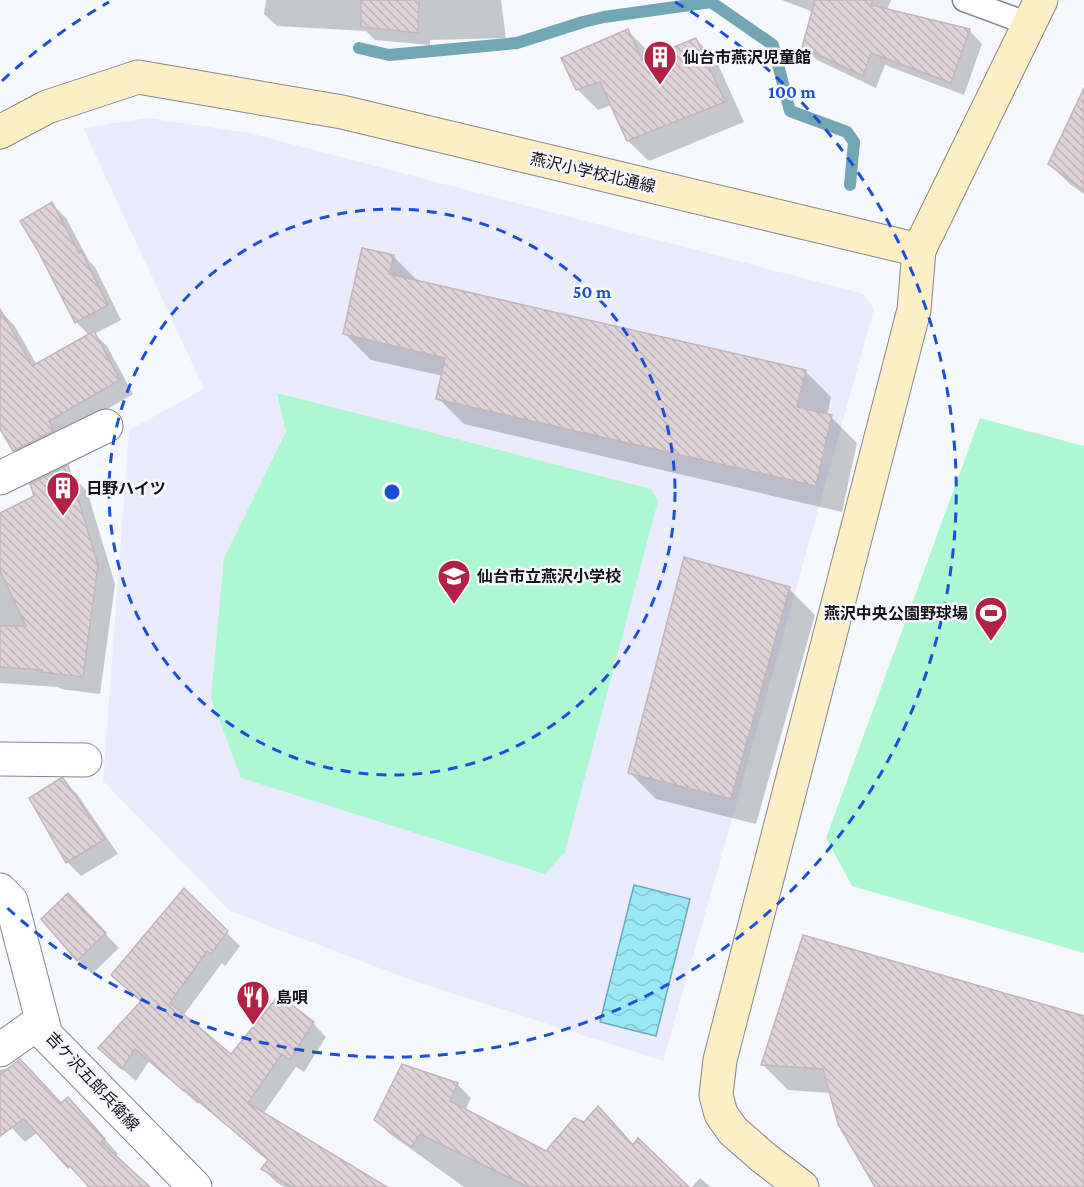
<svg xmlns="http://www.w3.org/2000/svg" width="1084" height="1187" viewBox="0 0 1084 1187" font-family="'Crimson Pro','Noto Sans JP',serif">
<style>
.built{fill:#ebebfe}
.green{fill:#aef7d3}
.water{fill:url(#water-waves);stroke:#71a7b4;stroke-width:1.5}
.shadow{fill:#0003}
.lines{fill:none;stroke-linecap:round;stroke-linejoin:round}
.stream{stroke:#71a7b4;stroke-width:12}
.building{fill:url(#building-back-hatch);stroke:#c1b5ba;stroke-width:1.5}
.lane-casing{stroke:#858590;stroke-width:25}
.street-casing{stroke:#858590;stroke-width:35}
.secondary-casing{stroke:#858590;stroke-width:35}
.lane{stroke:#fff;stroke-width:22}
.street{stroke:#fff;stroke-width:33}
.secondary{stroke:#fcefc5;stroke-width:33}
.ring{fill:none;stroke:#1d4ed8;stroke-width:3;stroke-dasharray:10 8}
.labels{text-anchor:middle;stroke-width:5;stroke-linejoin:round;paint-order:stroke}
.poi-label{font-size:16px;font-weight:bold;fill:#121216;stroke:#f7f8fe;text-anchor:start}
.street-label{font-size:16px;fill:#121216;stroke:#f7f8fe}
.centre{fill:#1d4ed8;stroke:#f7f8fe;stroke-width:3}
.ring-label{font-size:18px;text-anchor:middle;font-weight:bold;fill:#1d4ed8;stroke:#f7f8fe;stroke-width:5;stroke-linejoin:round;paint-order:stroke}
</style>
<defs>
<pattern id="water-waves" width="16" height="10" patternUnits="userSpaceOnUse" patternTransform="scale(1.5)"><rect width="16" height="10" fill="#9ae7f7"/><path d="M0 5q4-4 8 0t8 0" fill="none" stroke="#84c5d3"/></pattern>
<pattern id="building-back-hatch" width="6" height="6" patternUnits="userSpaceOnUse" patternTransform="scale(1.5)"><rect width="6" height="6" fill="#ded2d7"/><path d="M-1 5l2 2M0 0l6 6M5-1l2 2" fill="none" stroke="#bdb3b8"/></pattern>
</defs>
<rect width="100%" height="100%" fill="#f7f8fe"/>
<polygon class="built" points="148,118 249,133 864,294 874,309 732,819 663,1061 411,980 230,911 103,781 129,430 204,389 83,128"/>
<g class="green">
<polygon points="277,393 651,489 658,501 565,852 545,874 241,778 211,698 224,558 286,432"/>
<polygon points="980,418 1084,446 1084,953 852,886 826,838"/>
</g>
<polygon class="water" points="634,885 690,899 656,1036 600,1022"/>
<g class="shadow">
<polygon points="266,0 501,0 506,38 430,40 430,45 375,40 366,31 277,26 264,14"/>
<polygon points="782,0 891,0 887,10 969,30 982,44 964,95 885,65 876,88 817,60 804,47 813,12"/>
<polygon points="628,31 649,52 651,58 696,39 716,60 744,122 649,161 628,141 612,105 598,110 577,89"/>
<polygon points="1084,107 1084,194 1070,184 1049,164"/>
<polygon points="52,204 66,218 89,261 95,267 121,320 94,334 107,346 133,394 61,436 28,463 14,449 0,426 0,311 14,325 37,365 89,335 76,322"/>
<polygon points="393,256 419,282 805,371 831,397 827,416 831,417 857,443 842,512 464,424 438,398 443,376 371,360 345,334"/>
<polygon points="70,474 87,491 115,584 100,694 61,689 58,687 0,683 0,514 36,497"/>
<polygon points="789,589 815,615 756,824 656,799 630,773"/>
<polygon points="63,780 77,794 118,854 81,876 67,862"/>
<polygon points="184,890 240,946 225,966 222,963 183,1016 231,1057 313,1023 326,1037 304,1072 296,1067 263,1114 378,1187 284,1187 276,1182 263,1169 269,1161 199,1102 198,1104 149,1061 136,1081 114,1062 142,1002"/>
<polygon points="82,909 119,948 92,974 78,960 43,919"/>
<polygon points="1084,1018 1084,1187 877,1187 831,1093 788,1090 763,1065"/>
<polygon points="11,1067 62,1104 68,1099 82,1113 118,1154 114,1157 148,1187 91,1187 69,1166 38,1132 25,1142 12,1128 0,1113 0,1070"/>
<polygon points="457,1084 471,1098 465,1111 547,1153 633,1147 687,1187 464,1187 390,1134 376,1120"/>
<polygon points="700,1178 711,1187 692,1187"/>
</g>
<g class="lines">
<polyline class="stream" points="359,48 389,55 517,43 583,22 604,17 711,2 773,45 790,111 847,132 854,142 850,185"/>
</g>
<g class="building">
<polygon points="361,0 419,0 418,33 361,27"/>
<polygon points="815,0 873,0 871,5 970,29 951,83 871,53 863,76 802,47"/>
<polygon points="628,29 642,60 696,38 725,102 627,141 600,82 576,90 561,58"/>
<polygon points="1084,88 1084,190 1048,164"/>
<polygon points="52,202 79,253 81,251 108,305 75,323 37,249 20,221"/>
<polygon points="362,248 394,255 389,274 806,370 797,407 832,415 816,486 436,399 445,358 343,334"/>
<polygon points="0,309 32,366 94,331 120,380 49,421 54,431 13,451 0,429"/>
<polygon points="68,465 98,565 83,677 41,672 42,670 0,667 0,626 26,626 0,571 0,513 34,496 30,484"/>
<polygon points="684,557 790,587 731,799 628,773"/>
<polygon points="61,778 63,778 105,839 66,863 29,798"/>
<polygon points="184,888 228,931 211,954 207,951 170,1003 231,1054 279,995 314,1022 290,1060 282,1054 248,1103 387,1187 292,1187 261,1169 268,1160 185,1090 184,1091 135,1049 122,1069 98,1048 141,1001 111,975"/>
<polygon points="68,893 106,933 77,961 41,919"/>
<polygon points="803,935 1084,1016 1084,1187 875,1187 838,1124 823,1069 761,1065"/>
<polygon points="20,1059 61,1103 68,1097 105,1139 101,1142 150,1187 89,1187 70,1166 68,1168 24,1119 0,1136 0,1075"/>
<polygon points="402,1064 458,1083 450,1101 546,1151 574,1118 584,1122 598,1106 633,1145 638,1138 689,1187 528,1187 420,1134 412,1147 374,1120"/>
</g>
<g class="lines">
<g class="lane-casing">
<polyline id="lane" points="964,0 1029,24"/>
</g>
<g class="street-casing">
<g id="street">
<polyline points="0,478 106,426"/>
<polyline points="0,759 85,760"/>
<polyline points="0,890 11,901 46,1035 195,1187"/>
<polyline points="0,1050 42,1020"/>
</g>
</g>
<g class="secondary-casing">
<g id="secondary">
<polyline points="0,132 47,107 138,77 342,112 919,250 1041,0"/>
<polyline points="802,1187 764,1158 733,1131 721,1114 716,1095 720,1060 914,310 919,250"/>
</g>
</g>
<use href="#lane" class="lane"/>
<use href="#street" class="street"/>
<use href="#secondary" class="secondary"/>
</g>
<g class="ring">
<circle cx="392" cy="492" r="283"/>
<path d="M2 81A566 566 0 0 1 109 2M675 2A566 566 0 1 1 2 903"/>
</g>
<defs>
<g id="building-pin" transform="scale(1.725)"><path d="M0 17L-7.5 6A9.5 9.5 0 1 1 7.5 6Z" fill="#b32146" stroke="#f7f8fe"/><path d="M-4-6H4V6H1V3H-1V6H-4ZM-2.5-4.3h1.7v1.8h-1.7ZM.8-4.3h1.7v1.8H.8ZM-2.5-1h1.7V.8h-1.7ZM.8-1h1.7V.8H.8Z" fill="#fff"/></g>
<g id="school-pin" transform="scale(1.725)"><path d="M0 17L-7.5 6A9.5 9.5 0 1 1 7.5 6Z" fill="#b32146" stroke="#f7f8fe"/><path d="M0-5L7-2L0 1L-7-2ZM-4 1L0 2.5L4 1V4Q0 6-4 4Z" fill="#fff"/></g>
<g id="stadium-pin" transform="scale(1.725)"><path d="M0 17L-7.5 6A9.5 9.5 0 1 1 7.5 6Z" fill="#b32146" stroke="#f7f8fe"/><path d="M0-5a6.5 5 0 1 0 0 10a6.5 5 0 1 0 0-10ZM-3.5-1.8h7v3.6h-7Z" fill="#fff"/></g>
<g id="restaurant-pin" transform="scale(1.725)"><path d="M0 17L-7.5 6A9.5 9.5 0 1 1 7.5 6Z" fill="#b32146" stroke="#f7f8fe"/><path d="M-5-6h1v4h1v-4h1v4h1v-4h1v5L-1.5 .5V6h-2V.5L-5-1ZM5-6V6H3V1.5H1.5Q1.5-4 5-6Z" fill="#fff"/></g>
</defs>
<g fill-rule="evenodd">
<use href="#building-pin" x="660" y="57"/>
<use href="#building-pin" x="63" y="488"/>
<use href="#school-pin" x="454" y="576"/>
<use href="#stadium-pin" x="991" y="613"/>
<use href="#restaurant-pin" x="253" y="997"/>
</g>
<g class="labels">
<g class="poi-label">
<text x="683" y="63">仙台市燕沢児童館</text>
<text x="86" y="494">日野ハイツ</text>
<text x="477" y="582">仙台市立燕沢小学校</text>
<text x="968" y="619" text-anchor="end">燕沢中央公園野球場</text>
<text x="276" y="1003">島唄</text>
</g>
<g class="street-label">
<text transform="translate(593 172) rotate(13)" y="6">燕沢小学校北通線</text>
<text transform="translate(93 1081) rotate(47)" y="6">吉ケ沢五郎兵衛線</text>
</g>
</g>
<circle cx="392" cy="492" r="9" class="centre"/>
<g class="ring-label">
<text x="792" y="98">100 m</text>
<text x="592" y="298">50 m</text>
</g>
</svg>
